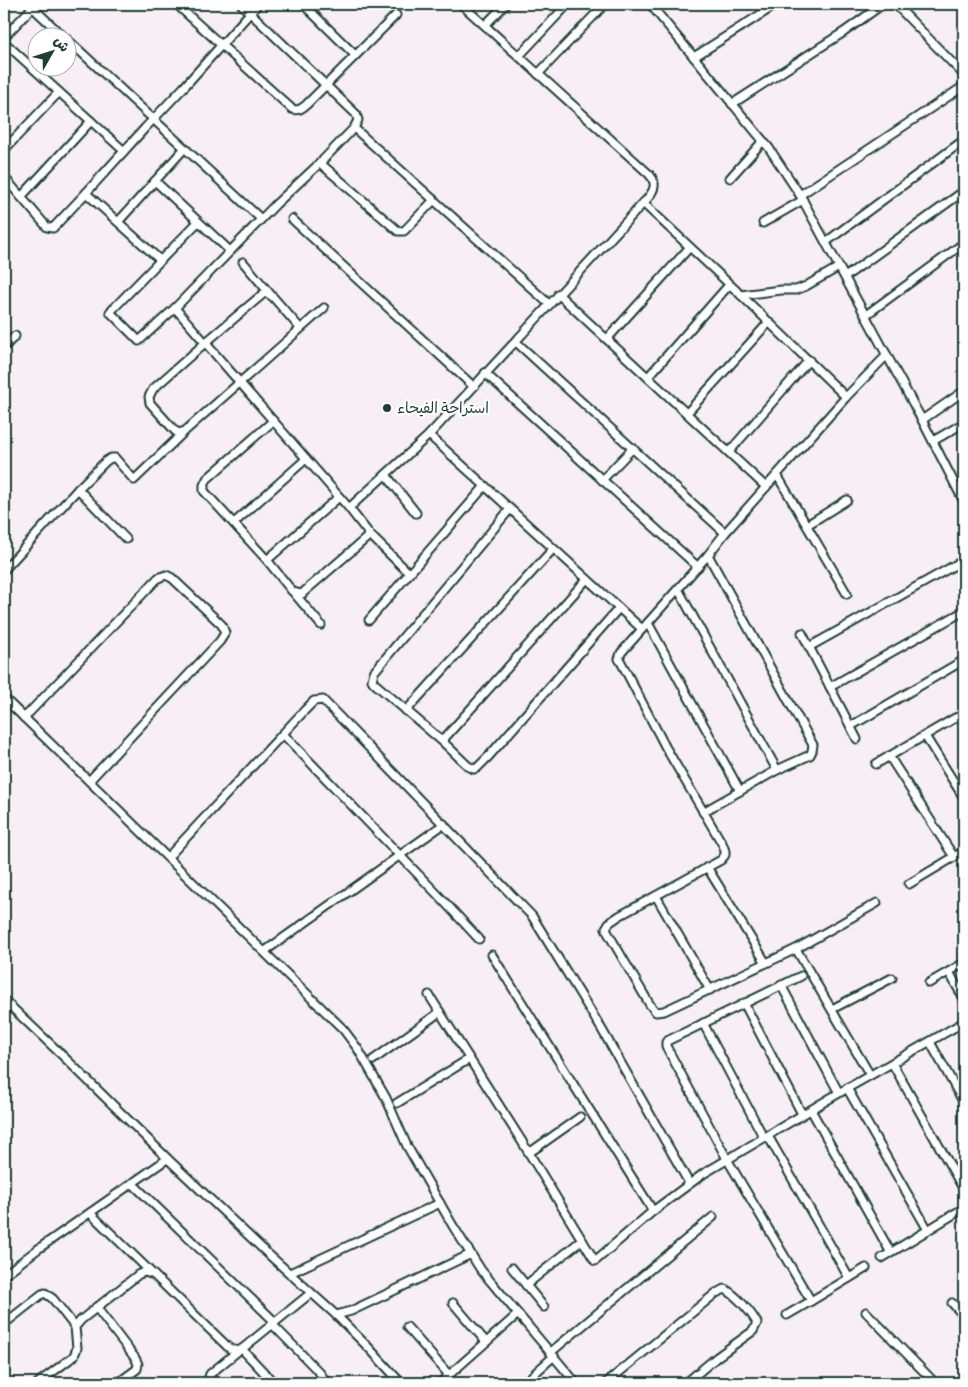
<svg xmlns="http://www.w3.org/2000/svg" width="968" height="1387" viewBox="0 0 968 1387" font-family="'Patrick Hand','Playpen Sans Arabic',sans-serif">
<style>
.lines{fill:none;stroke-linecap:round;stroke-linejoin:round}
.street-casing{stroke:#1f3d34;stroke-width:11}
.street{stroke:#fff;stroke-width:7}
.poi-dot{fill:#1f3d34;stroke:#fff;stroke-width:2}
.labels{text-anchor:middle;stroke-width:4.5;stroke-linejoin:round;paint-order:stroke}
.poi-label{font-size:15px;fill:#1f3d34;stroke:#fff;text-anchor:start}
</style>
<rect width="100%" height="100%" fill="#f7eef6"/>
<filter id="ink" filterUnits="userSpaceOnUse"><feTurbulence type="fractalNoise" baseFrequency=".02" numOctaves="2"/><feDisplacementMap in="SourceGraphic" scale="10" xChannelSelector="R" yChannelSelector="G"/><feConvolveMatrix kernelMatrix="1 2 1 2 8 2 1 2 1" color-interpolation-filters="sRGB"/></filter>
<g filter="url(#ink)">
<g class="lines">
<g class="street-casing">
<g id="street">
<polyline points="29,4 65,38"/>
<path d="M176,4L292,109C298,111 301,109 306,105L396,15"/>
<polyline points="241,4 356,114 358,120 354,128"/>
<polyline points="303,4 355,55"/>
<path d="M461,4L649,174C657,183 655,189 648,198L429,435L642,629"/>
<polyline points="650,4 769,148 800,195 922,420 964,502"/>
<polyline points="895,4 964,75"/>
<polyline points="485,25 506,4"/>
<polyline points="4,37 32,8"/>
<polyline points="68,40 261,219"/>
<polyline points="4,42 124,151"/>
<polyline points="519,56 568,4"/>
<polyline points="694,57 777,4"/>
<polyline points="538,74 605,4"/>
<polyline points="732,104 844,32 883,4"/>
<polyline points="4,150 59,92"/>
<polyline points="320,163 398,231 404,231 434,200"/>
<polyline points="4,177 47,227 53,228 86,193 145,128 184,87 258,4"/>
<polyline points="730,178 763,141"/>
<polyline points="155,181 230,251"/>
<polyline points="86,193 160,260"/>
<polyline points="800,195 964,86"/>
<polyline points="21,197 91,121"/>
<polyline points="643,203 741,295 846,397"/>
<polyline points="292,219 473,386"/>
<polyline points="118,222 184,149"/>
<polyline points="198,222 110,312 139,341 175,308 276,204 320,163 354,128 549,304"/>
<polyline points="763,223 803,200"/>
<polyline points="826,242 964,140"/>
<polyline points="243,262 271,295"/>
<polyline points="845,277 964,191"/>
<polyline points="558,294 766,487"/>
<polyline points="741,295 781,290 796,290 806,286 839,267"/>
<polyline points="175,308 349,508 370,535 409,573"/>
<polyline points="866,315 964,243"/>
<polyline points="300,328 273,297 267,293 263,294 205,343 153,389 149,397 150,403 175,431 179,433 185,431 324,308"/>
<polyline points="607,339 689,248"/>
<polyline points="515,341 725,533"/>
<polyline points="4,347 15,336"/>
<polyline points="485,373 698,567"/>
<polyline points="648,377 729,285"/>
<polyline points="687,413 769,322"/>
<polyline points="922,420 964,391"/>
<polyline points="273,421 207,479 204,485 204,491 267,560 292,591 296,593 302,594 305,591 370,535"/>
<polyline points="933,441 964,423"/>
<polyline points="729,452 809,360"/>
<polyline points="386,475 416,513"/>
<polyline points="777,475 847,594"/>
<polyline points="602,480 633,448"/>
<polyline points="78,489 126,539"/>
<polyline points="349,508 429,435"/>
<polyline points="510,509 374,672 372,680 374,683 442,741 468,766 474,769 477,768 489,756 619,608"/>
<polyline points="234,523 306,459"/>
<polyline points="807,525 847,500"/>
<polyline points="267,560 339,497"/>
<polyline points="4,570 78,489 106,461 111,458 115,458 134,480 184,432"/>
<polyline points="678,589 777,770"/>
<polyline points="294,593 321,625"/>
<polyline points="369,620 485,486"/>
<polyline points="648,623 740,791"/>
<polyline points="802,633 857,739"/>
<polyline points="809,647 964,560"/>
<polyline points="830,687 964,611"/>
<polyline points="4,698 343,1029 358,1049 386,1098 407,1146 453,1226 481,1270 576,1383"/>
<polyline points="406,711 553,549"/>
<polyline points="24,718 158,578 166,575 172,578 222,625 225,633 220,641 89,781"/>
<polyline points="851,726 964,660"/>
<polyline points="283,734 438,895 479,939"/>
<polyline points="925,736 964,798"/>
<polyline points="442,741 587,579"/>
<polyline points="889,756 954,857"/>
<polyline points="876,764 955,718 958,717 964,723"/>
<polyline points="703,812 777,770 810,755 812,751 813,745 808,736 708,555"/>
<polyline points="168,857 305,710 314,701 323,700 532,916 601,1028 689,1183"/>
<polyline points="707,867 766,963"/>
<polyline points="909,884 964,851"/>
<polyline points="656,896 710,990"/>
<polyline points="796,949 877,903"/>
<polyline points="265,951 444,824"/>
<polyline points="492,955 653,1211"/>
<polyline points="949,972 964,999"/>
<polyline points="801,976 669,1040 666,1042 666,1046 727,1159 811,1301 866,1268"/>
<polyline points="929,983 964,963"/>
<polyline points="781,985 839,1093"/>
<polyline points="429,995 521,1140 595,1261 653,1211 703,1174 839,1093 964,1022"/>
<polyline points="4,1000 64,1057 171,1162 267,1253 336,1315 351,1311 471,1254"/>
<polyline points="744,1003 802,1114"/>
<polyline points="832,1009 892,978"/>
<polyline points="703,1023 764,1138"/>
<polyline points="930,1042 964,1103"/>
<polyline points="373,1060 440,1012"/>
<polyline points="892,1063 964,1190"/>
<polyline points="870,1075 796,949 664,1011 656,1012 650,1005 608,933 606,928 609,923 619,916 721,860 725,855 725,851 723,845 666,748 621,662 619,659 621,653 708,555 725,533 846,397 887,355"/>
<polyline points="847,1088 928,1230"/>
<polyline points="397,1103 469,1059"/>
<polyline points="811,1110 891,1253"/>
<polyline points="768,1136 849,1278"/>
<polyline points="529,1153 580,1117"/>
<polyline points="132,1183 275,1322"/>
<polyline points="90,1213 230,1349 238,1351 242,1349 311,1293"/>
<polyline points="882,1258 964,1208"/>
<polyline points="512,1268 544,1307"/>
<polyline points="290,1273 440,1203"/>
<polyline points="4,1275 38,1249 167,1159"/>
<polyline points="526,1285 582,1240"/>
<polyline points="453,1303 486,1342"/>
<polyline points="952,1303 964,1316"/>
<polyline points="96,1307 135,1358 138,1364 137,1369 118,1383"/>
<polyline points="866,1312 935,1383"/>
<polyline points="336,1315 369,1348 401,1383"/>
<polyline points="787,1315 811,1301"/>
<polyline points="4,1324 42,1294 45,1293 53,1299 75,1327"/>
<polyline points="272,1324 320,1373 324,1379 322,1383"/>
<polyline points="407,1327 449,1375"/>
<polyline points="242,1349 274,1383"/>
<polyline points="551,1352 713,1217"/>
<polyline points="38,1383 74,1356 77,1348 75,1327 81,1320 139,1274 145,1272 151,1274"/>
<polyline points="215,1383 209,1377 210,1374 238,1351"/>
<polyline points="440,1383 518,1314"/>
<polyline points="524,1383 554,1356"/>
<path d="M606,1383L716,1293L725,1289C736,1295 751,1312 757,1323L753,1331L717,1357L686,1383"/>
</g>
</g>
<use href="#street" class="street"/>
</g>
</g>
<circle class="poi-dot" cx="387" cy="408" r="5"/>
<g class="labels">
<g class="poi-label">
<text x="397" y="413">استراحة الفيحاء</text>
</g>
</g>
<rect width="968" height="1387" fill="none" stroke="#fff" stroke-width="20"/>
<rect x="10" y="10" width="948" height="1367" fill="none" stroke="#1f3d34" stroke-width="2" filter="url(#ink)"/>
<g transform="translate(52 52) rotate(51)"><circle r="24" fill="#ffffff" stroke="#a5b1ae"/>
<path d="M0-4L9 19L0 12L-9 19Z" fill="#1f3d34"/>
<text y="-8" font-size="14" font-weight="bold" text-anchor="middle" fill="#1f3d34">ش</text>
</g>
</svg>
